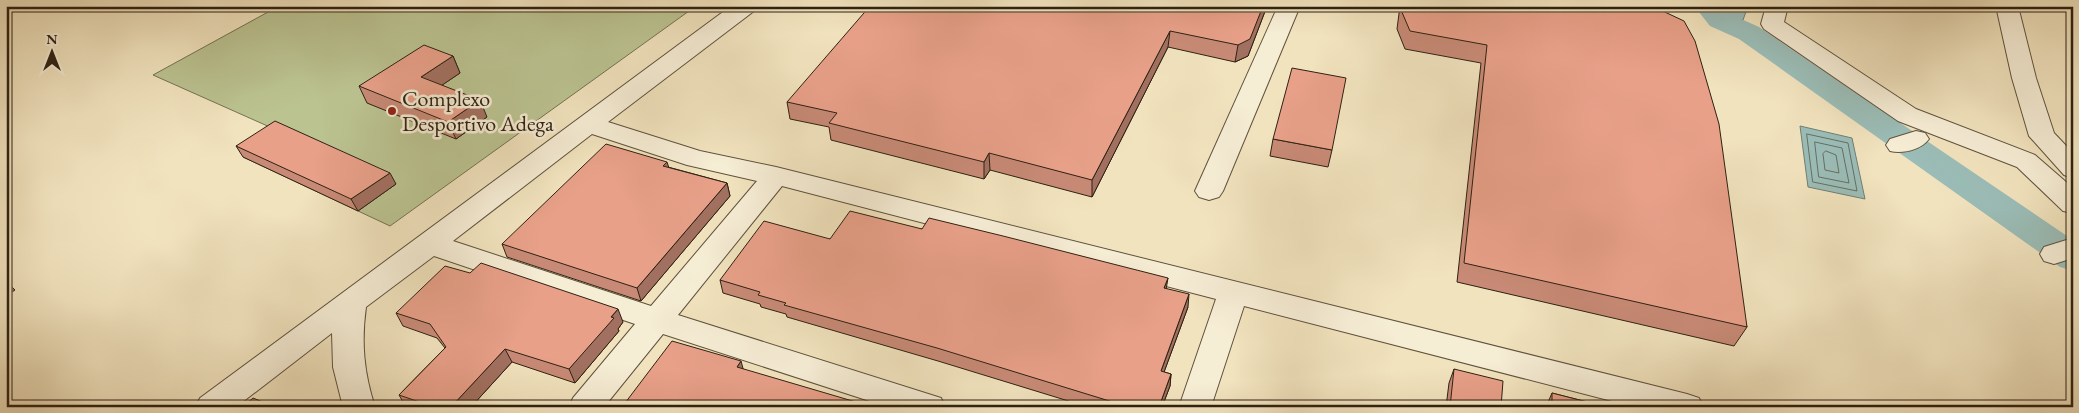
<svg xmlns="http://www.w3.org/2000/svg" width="2079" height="413" viewBox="0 0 2079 413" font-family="'EB Garamond',serif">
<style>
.green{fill:#bbc391;stroke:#747252}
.water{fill:#9bbdb7;stroke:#6f7f75}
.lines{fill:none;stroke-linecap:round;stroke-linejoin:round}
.shore{stroke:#646f64;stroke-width:1}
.canal{fill:#9bbdb7;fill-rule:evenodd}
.minor-casing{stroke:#5f523d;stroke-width:2}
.minor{fill:#f6edd5;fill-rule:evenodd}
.wall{fill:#c88a76;stroke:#2e2112}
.shaded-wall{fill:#a27060;stroke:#2e2112}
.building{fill:#e8a089;stroke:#2e2112}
.poi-dot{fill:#8f2418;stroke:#f6edd5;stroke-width:2}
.labels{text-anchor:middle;stroke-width:5;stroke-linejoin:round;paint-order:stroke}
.poi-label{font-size:22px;fill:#2e2112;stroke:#f6edd5;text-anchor:start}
</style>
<rect width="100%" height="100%" fill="#f1e3be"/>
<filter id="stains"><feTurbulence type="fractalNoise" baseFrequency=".004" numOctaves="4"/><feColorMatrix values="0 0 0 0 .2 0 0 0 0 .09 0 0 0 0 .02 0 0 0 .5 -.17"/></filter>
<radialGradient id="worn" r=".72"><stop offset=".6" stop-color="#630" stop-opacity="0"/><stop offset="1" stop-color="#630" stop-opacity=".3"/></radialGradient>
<polygon class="green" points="279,6 696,6 390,226 243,157 281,132 153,75"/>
<g class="water">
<polygon points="1712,6 1748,6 1743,20 1732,20"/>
<polygon points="1800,126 1852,138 1865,199 1808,187"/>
</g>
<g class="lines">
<g class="shore">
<polygon points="1807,134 1848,143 1857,191 1813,182"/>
<polygon points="1815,142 1842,148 1849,183 1819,177"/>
<polygon points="1826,151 1836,155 1839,173 1825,170 1823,154"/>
</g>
<polygon class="canal" points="1703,6 1728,6 1730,14 1759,27 2073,240 2073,271 2060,267 1739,39 1710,26 1699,12"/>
<g class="minor-casing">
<g id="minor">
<path d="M731,6H757L754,11L608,122L700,151L776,167L1687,394L1699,398L1703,407H1635L1244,306L1211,407H1179L1216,299L782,186L678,315L941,398L945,407H888L663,334L604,407H569L573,398L635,324L434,256L366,307C361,343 364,373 375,407H343L333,367L332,333L236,407H196L200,398ZM592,134L687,165L757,181L651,306L453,241Z"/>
<polygon points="1278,6 1300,6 1223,191 1219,197 1209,200 1199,197 1195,191"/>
<polygon points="1766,6 1788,6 1784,22 1916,109 2035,155 2073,188 2073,213 2063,211 2017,167 1898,121 1764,29 1761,24"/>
<polygon points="1996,6 2018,6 2036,78 2054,133 2073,153 2073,178 2064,175 2029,136 2012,78"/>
<path d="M1916,131L1925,133L1929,139C1921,150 1902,154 1890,151L1886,145L1890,139Z"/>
<polygon points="2073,238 2073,258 2054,264 2044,261 2040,254 2044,247"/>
</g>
</g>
<use href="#minor" class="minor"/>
</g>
<g class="wall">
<polygon points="1267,6 1248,56 1235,62 1168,47 1092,197 990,170 984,179 831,140 829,127 790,119 787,102"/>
<polygon points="1400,6 1652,6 1747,327 1734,346 1457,282 1481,63 1405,49 1397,29"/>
<polygon points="453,56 460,73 442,85 487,117 456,139 367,103 359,86"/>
<polygon points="1273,139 1332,150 1328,167 1270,156"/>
<polygon points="236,146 396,184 358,211 243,157"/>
<polygon points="668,167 727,183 730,196 641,301 507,257 502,244"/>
<polygon points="922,229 1166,288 1188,307 1164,372 1171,374 1170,386 1162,407 1088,407 938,361 787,317 786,314 761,307 760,304 723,293 720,280 830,239"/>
<polygon points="396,313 623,322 618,329 619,331 575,383 512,362 471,407 406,407 399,395 445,348 437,338 403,326"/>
<polygon points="1454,369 1501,407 1446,407 1449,383"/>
<polygon points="1552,393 1607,407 1546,407"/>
</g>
<g class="shaded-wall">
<polygon points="1263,6 1267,6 1248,56 1235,62 1238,45"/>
<polygon points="1170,31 1168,47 1092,197 1092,180"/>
<polygon points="453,56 460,73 429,94 421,77"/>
<polygon points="480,100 487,117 456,139 448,122"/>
<polygon points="989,153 990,170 984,179 984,162"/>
<polygon points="667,162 671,174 663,166"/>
<polygon points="390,173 396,184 358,211 351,199"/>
<polygon points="727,183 730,196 641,301 637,288"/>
<polygon points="1168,278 1166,290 1164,288"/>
<polygon points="6,281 15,290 6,296"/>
<polygon points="1189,294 1188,307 1160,383 1161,371"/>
<polygon points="618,309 623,322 618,329 619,331 575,383 569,369"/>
<polygon points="505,349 512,362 471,407 451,407"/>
<polygon points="741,361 744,372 737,367"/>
<polygon points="1171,374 1170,386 1162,407 1159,407"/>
</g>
<g class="building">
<polygon points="870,6 1263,6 1250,39 1238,45 1170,31 1092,180 989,153 984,162 829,123 837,113 787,102"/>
<polygon points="1402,6 1652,6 1684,21 1695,41 1719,124 1747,327 1464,263 1487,45 1410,31 1401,10"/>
<polygon points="424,45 453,56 421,77 480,100 448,122 359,86"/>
<polygon points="1292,68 1346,78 1332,150 1273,139"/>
<polygon points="275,121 390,173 351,199 236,146"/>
<polygon points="606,144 667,162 663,166 727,183 637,288 502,244"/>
<polygon points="850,211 922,229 929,218 1003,236 1168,278 1164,288 1189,294 1161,371 1171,374 1159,407 1129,407 937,348 784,305 786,303 758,295 760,292 720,280 764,221 830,239"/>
<polygon points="481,263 618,309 611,317 614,318 569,369 505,349 451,407 434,407 399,395 446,347 430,324 396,313 445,266 470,273"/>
<polygon points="672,341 741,361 737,367 873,407 622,407"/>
<polygon points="1454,369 1503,381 1501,407 1450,407"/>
<polygon points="1552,393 1607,407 1552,407"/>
<polygon points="253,398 275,407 243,407"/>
</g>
<circle class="poi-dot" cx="392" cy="111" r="5"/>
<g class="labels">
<g class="poi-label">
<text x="402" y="106">Complexo<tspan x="402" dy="25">Desportivo Adega</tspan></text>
</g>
</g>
<rect width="2079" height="413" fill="none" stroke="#f1e3be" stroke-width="25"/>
<rect x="8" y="8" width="2064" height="398" fill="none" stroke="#2e2112" stroke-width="2.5"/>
<rect x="12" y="12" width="2054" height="388" fill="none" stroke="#2e2112"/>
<g transform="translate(52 52)" stroke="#f6edd5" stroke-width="4" paint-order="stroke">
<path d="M0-4L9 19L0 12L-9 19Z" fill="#2e2112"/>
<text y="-8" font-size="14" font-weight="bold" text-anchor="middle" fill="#2e2112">N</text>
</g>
<rect width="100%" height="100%" filter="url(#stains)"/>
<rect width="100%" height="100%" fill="url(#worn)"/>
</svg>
